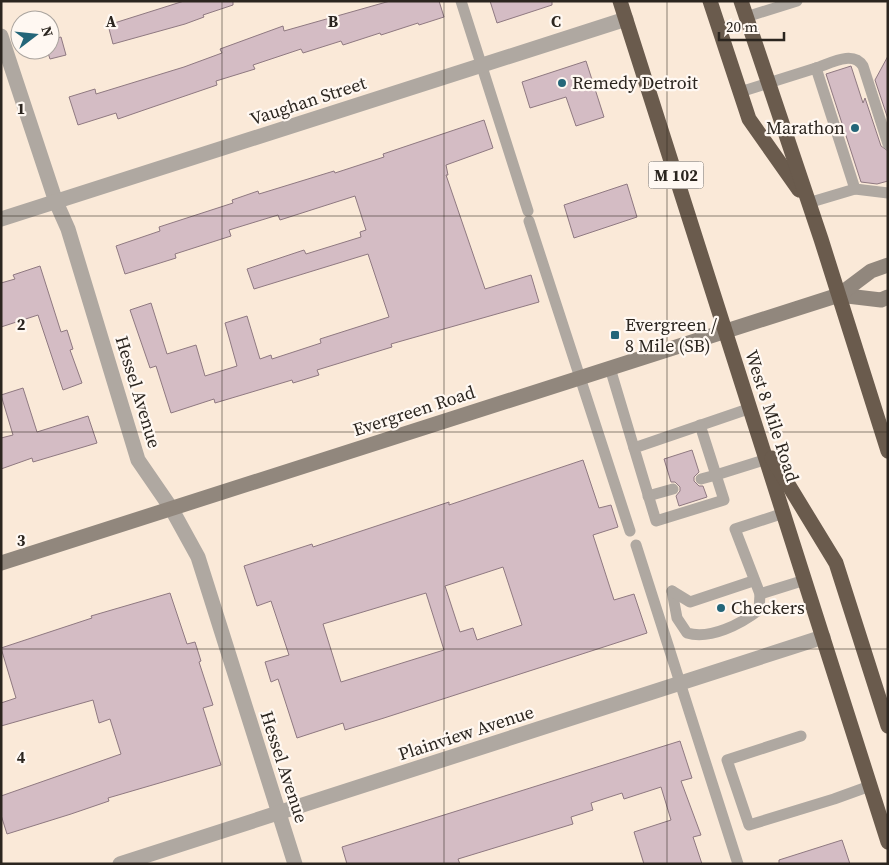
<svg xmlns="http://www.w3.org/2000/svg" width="889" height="865" viewBox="0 0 889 865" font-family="'Source Serif 4',serif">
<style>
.building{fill:#d4bcc4;stroke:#8f7981;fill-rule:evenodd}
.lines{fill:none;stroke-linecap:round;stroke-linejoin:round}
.lane{stroke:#afa8a1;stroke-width:11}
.street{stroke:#afa8a1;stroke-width:15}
.secondary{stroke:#91877d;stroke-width:15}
.highway{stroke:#6a5b4d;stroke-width:15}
.grid{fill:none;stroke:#2b251f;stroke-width:1;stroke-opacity:0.55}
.poi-dot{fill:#246679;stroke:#fff8f2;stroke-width:2}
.labels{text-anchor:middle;stroke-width:4.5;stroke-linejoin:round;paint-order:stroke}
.shield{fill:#fff8f2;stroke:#6b645e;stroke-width:1}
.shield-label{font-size:16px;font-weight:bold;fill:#2b251f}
.poi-label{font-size:18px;fill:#2b251f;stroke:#fff8f2;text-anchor:start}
.street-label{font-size:18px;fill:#2b251f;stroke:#fff8f2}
.grid-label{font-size:16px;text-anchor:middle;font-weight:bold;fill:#2b251f;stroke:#fff8f2;stroke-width:4.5;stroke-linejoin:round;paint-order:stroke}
</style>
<rect width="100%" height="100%" fill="#fae9d8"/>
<g class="building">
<polygon points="184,1 233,1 233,5 203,15 204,17 185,24 113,44 108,25"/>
<polygon points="390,1 439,1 444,17 419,25 418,23 381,35 380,33 343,45 341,41 303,53 301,49 253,65 255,69 216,81 217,85 144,110 118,119 116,113 78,125 69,97 95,89 96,94 184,67 222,53 220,49 283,26 284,31"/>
<polygon points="490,1 552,1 552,5 497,23"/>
<polygon points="61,37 66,55 50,59 47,50 50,50 50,40"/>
<polygon points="888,56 888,119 875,80"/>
<polygon points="586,61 604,117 576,126 566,97 530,108 522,82"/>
<polygon points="851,66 863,103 865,98 881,146 888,151 888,181 877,184 861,182 826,74"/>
<polygon points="484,120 493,148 446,165 448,175 446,175 485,289 531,275 539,302 391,344 392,347 317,370 319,375 293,383 292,380 215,403 214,399 171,413 156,366 150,368 130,310 151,303 167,354 196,345 205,376 237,366 225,323 247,316 260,359 271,355 272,359 321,343 320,339 389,317 368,254 254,289 247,269 304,250 306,254 361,237 360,232 366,230 355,196 280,220 278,215 229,230 231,236 175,254 176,258 125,274 116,246 160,231 159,227 233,203 232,200 258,191 259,194 334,171 335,173 384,157 383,154"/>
<polygon points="627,184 637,217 574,238 564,205"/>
<polygon points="40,266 61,332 67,330 73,349 70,350 82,383 63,390 38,315 1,327 1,283 15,279 13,275"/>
<polygon points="23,388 37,432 88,416 97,443 33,462 32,458 1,469 1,438 13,435 1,395"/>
<polygon points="692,450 699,472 694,477 694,481 699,486 703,486 707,497 679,506 676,496 680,491 680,487 675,482 671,482 664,459"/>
<path d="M583,460L599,508L611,505L618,527L593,535L614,600L634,594L647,633L384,718L345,730L343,723L297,738L278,679L271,682L265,662L289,655L271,601L257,606L244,566L312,544L313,547L449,502V505ZM503,567L522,625L477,640L473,628L460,632L445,586ZM426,593L444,650L341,682L323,624Z"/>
<polygon points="170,593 187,644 195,642 201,661 199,662 213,705 203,708 221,765 108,798 109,801 71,814 7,834 1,815 1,796 121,754 110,719 99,723 93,700 1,726 1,703 16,698 1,648 92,618 91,616"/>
<polygon points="680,741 692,778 681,781 701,835 693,837 702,864 644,864 634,832 671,820 661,787 624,799 622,793 591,803 593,810 571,817 573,824 458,859 460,864 347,864 342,847"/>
<polygon points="842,840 850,864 779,864 779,860"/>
</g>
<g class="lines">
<g class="lane">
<polyline points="461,1 528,211"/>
<polyline points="746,17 797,1"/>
<path d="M816,68C831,63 853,50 863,66L888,144"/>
<polyline points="740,92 816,68 855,189"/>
<polyline points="808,203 855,189 888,193"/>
<polyline points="529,221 630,531"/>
<polyline points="610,368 634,448"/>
<polyline points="751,408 634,448 656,521 724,500 716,475 767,459"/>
<polyline points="700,425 716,475 701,479"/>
<polyline points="648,496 673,489"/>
<polyline points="636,545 738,864"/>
<path d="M672,591L677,618L687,633C710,640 741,624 759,610L760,594L735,529L784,513"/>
<polyline points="672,591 690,602 753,581"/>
<polyline points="760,594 805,580"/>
<polyline points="801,736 727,760 749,825 834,799 870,786"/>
</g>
<g class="street">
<polyline points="1,36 56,202 68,229 138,460 171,508 198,557 295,864"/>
<polyline points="1,219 626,19"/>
<polyline points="120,864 823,637"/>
</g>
<g class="secondary">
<polyline points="839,295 881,300 888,297"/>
<polyline points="1,563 839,295 871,271 888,265"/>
</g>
<g class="highway">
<polyline points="620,1 888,842"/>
<polyline points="710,1 749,119 799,190"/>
<polyline points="741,1 821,239 888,451"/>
<polyline points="772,458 836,563 888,726"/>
</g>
</g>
<path class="grid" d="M222,1V864M444,1V864M667,1V864M1,216H888M1,432H888M1,649H888"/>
<g class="poi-dot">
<circle cx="562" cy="83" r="5"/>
<circle cx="855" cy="128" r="5"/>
<rect x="610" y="330" width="10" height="10" rx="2.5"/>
<circle cx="721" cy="608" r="5"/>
</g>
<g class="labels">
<rect class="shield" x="648.5" y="161.5" width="55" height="27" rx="4"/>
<g class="shield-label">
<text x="676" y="181">M 102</text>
</g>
<g class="poi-label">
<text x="572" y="89">Remedy Detroit</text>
<text x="845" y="134" text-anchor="end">Marathon</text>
<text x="625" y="331">Evergreen /<tspan x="625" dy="21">8 Mile (SB)</tspan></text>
<text x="731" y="614">Checkers</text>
</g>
<g class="street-label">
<text transform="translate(308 101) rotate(-18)" y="6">Vaughan Street</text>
<text transform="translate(138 392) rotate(73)" y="6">Hessel Avenue</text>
<text transform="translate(414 411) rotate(-18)" y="6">Evergreen Road</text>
<text transform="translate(772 416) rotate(72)" y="6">West 8 Mile Road</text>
<text transform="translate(466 733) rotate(-18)" y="6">Plainview Avenue</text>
<text transform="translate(284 767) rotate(72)" y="6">Hessel Avenue</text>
</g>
</g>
<g class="grid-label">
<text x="111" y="27">A</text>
<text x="333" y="27">B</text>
<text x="556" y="27">C</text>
<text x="21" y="114">1</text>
<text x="21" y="330">2</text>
<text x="21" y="546">3</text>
<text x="21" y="763">4</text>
</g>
<rect width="889" height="865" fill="none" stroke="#2b251f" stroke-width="5"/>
<g transform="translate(35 35) rotate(74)"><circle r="24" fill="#fff8f2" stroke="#aaa49e"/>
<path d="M0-4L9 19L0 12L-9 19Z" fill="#246679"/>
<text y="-8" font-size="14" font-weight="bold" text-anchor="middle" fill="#2b251f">N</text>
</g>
<path d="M719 32v8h65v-8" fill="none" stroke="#2b251f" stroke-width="2.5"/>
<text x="726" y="32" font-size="15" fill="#2b251f" stroke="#fff8f2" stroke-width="4" paint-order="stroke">20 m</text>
</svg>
